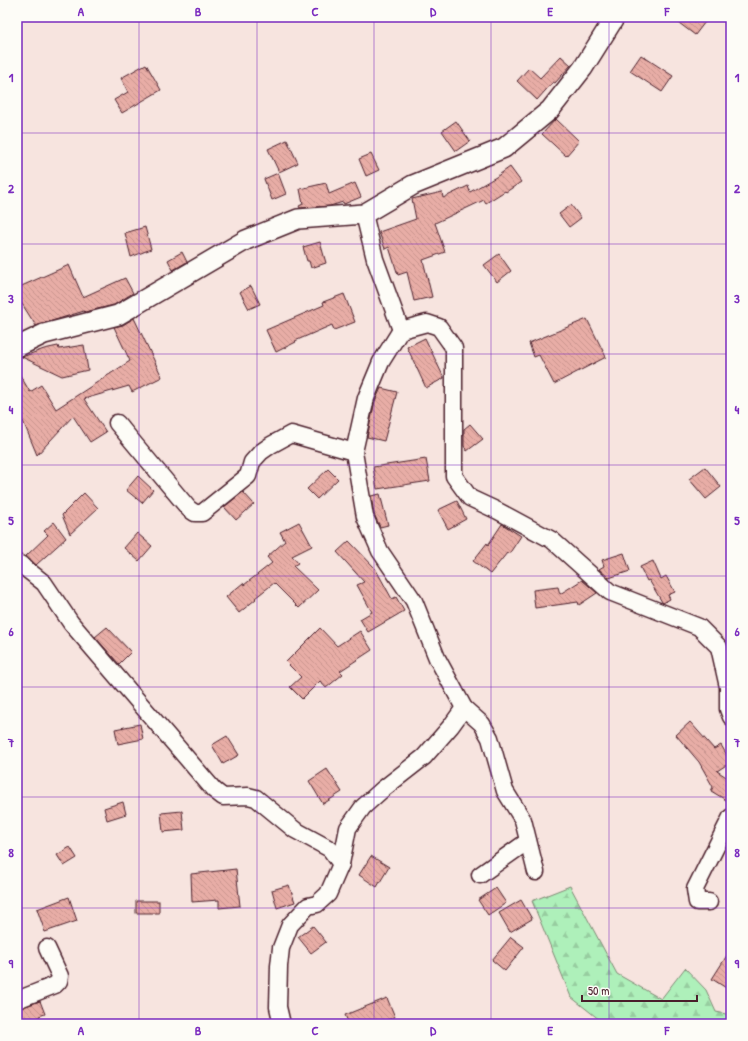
<svg xmlns="http://www.w3.org/2000/svg" width="748" height="1041" viewBox="0 0 748 1041" font-family="'Patrick Hand',sans-serif">
<style>
.forest{fill:url(#forest-firs);stroke:#7c8872}
.building{fill:url(#building-back-hatch);stroke:#4a1f2b}
.lines{fill:none;stroke-linecap:round;stroke-linejoin:round}
.minor-casing{stroke:#4a1f2b;stroke-width:19}
.tertiary-casing{stroke:#4a1f2b;stroke-width:22}
.minor{stroke:#fdfcf7;stroke-width:16}
.tertiary{stroke:#fdfcf7;stroke-width:19}
.grid{fill:none;stroke:#7b2cbf;stroke-width:1;stroke-opacity:0.55}
.neatline{fill:none;stroke:#7b2cbf;stroke-width:1.5}
.grid-label{font-size:13px;text-anchor:middle;font-weight:bold;fill:#7b2cbf}
</style>
<defs>
<pattern id="forest-firs" width="22" height="20" patternUnits="userSpaceOnUse"><rect width="22" height="20" fill="#aef0ba"/><path d="M5 1l3.5 6h-7zM16 11l3.5 6h-7z" fill="#97cda0"/></pattern>
<pattern id="building-back-hatch" width="6" height="6" patternUnits="userSpaceOnUse"><rect width="6" height="6" fill="#e8ada6"/><path d="M-1 5l2 2M0 0l6 6M5-1l2 2" fill="none" stroke="#c8948f"/></pattern>
</defs>
<rect width="100%" height="100%" fill="#f7e4df"/>
<filter id="ink" filterUnits="userSpaceOnUse"><feTurbulence type="fractalNoise" baseFrequency=".025" numOctaves="2"/><feDisplacementMap in="SourceGraphic" scale="8" xChannelSelector="R" yChannelSelector="G"/><feConvolveMatrix kernelMatrix="1 2 1 2 8 2 1 2 1" color-interpolation-filters="sRGB"/></filter>
<g filter="url(#ink)">
<polygon class="forest" points="570,886 617,974 661,999 685,968 706,990 716,1012 731,1015 731,1024 605,1024 571,997 532,901"/>
<g class="building">
<polygon points="671,17 698,17 705,22 695,35"/>
<polygon points="641,55 673,76 662,92 630,71"/>
<polygon points="561,56 571,65 555,83 553,82 537,100 517,81 529,68 540,78"/>
<polygon points="146,64 161,90 122,113 114,100 128,92 121,78"/>
<polygon points="556,119 579,141 566,156 542,134"/>
<polygon points="456,121 470,141 456,151 442,131"/>
<polygon points="287,140 298,163 279,172 268,149"/>
<polygon points="371,154 379,170 366,176 359,159"/>
<polygon points="510,167 521,182 506,192 505,191 486,203 484,200 435,223 445,252 423,260 432,297 414,301 407,272 398,275 389,247 385,249 379,232 416,219 412,199 442,192 443,198 468,186 470,192 496,177"/>
<polygon points="278,173 286,194 272,200 264,179"/>
<polygon points="326,183 329,194 355,183 361,197 344,204 343,202 330,206 300,208 299,206 303,204 300,189"/>
<polygon points="571,205 581,218 569,227 559,214"/>
<polygon points="145,227 151,249 131,257 125,233"/>
<polygon points="320,242 326,263 311,268 309,261 307,261 303,247"/>
<polygon points="182,252 187,262 173,270 168,260"/>
<polygon points="499,254 511,271 497,282 484,265"/>
<polygon points="69,265 83,297 125,278 133,293 114,305 85,312 84,311 36,326 17,296 17,288"/>
<polygon points="251,286 260,304 249,309 240,292"/>
<polygon points="344,294 355,322 334,330 332,325 295,341 296,342 276,352 266,330 324,305 323,302"/>
<polygon points="134,318 162,377 132,392 129,386 84,399 106,432 90,442 73,416 37,455 23,421 17,425 17,370 30,392 41,385 56,409 130,361 114,327 123,325"/>
<polygon points="587,319 606,357 554,384 539,355 534,357 529,343"/>
<polygon points="425,338 444,378 426,388 407,347"/>
<polygon points="84,345 88,370 62,376 22,357 44,349 58,346 59,349"/>
<polygon points="381,388 397,392 384,441 367,437 375,401"/>
<polygon points="470,424 483,439 467,451 464,446 464,429"/>
<polygon points="426,459 430,481 377,489 373,467"/>
<polygon points="705,467 721,487 706,499 689,479"/>
<polygon points="328,469 338,479 317,499 307,489"/>
<polygon points="138,476 153,490 142,503 126,490"/>
<polygon points="243,492 254,504 236,520 224,507"/>
<polygon points="84,493 98,508 70,534 62,515"/>
<polygon points="380,494 388,525 380,527 374,514 371,496"/>
<polygon points="457,501 466,519 448,529 438,510"/>
<polygon points="54,522 66,538 36,565 26,556 48,535 44,531"/>
<polygon points="299,522 312,546 292,556 298,563 293,566 318,590 299,608 274,583 255,598 256,599 239,613 226,597 243,583 244,585 272,563 267,557 285,541 280,532"/>
<polygon points="502,524 521,536 509,554 507,553 490,574 473,561 487,543 488,545"/>
<polygon points="137,533 152,546 139,561 124,548"/>
<polygon points="349,541 375,568 392,599 396,597 404,611 368,632 360,619 372,612 357,585 364,582 337,552"/>
<polygon points="624,553 630,571 609,578 599,569 604,566 602,560"/>
<polygon points="653,561 661,579 666,576 675,592 668,595 670,599 663,603 662,602 649,580 647,581 640,567"/>
<polygon points="582,580 597,593 579,605 578,602 535,608 533,590 558,587 560,594"/>
<polygon points="107,627 131,652 119,664 95,637"/>
<polygon points="320,628 337,646 360,631 372,650 340,671 343,674 326,688 320,681 302,699 290,687 301,677 286,662"/>
<polygon points="690,722 714,749 721,745 731,762 717,771 731,780 731,803 711,791 713,787 699,762 676,735"/>
<polygon points="140,724 143,739 118,744 115,729"/>
<polygon points="227,736 239,755 223,764 212,745"/>
<polygon points="327,769 342,792 323,804 309,781"/>
<polygon points="123,802 126,814 107,820 104,808"/>
<polygon points="182,811 184,830 163,832 161,813"/>
<polygon points="70,847 77,858 64,866 57,855"/>
<polygon points="371,856 389,867 377,887 359,875"/>
<polygon points="236,869 240,906 219,908 219,900 192,902 191,874"/>
<polygon points="289,885 295,902 277,908 272,890"/>
<polygon points="496,888 506,903 488,915 478,900"/>
<polygon points="69,897 77,921 45,932 37,909"/>
<polygon points="521,900 532,919 510,932 499,913"/>
<rect x="136" y="901" width="23" height="12"/>
<polygon points="313,926 326,942 311,953 298,937"/>
<polygon points="511,937 524,947 505,971 492,960"/>
<polygon points="731,949 731,991 712,979"/>
<polygon points="387,998 395,1017 377,1024 349,1024 345,1015"/>
<polygon points="40,1001 45,1014 39,1016 42,1024 17,1024 17,1009"/>
</g>
<g class="lines">
<g class="minor-casing">
<g id="minor">
<polyline points="364,214 375,259 401,330 427,323 439,327 454,348 454,476 470,498 498,511 552,540 610,592 699,627 719,647 728,687 728,709 731,717"/>
<polyline points="117,423 189,509 195,513 202,513 248,476 252,462 261,452 271,445 291,434 354,452 365,517 380,551 414,601 437,658 464,708 482,724 490,738 505,791 523,820 536,872"/>
<polyline points="354,452 366,398 381,362 401,330"/>
<polyline points="17,563 20,564 44,583 71,623 214,790 223,797 248,796 256,798 295,830 330,849 341,864 328,894 317,904 308,906 290,925 281,948 279,966 278,1007 282,1024"/>
<polyline points="341,864 348,828 363,807 383,789 424,757 451,726 464,708"/>
<polyline points="480,875 528,841"/>
<polyline points="709,902 697,902 695,889 731,817"/>
<polyline points="17,1000 55,985 59,981 60,976 47,948"/>
</g>
</g>
<g class="tertiary-casing">
<polyline id="tertiary" points="17,347 44,334 118,315 246,240 298,219 364,214 413,185 504,148 550,110 583,68 615,17"/>
</g>
<use href="#minor" class="minor"/>
<use href="#tertiary" class="tertiary"/>
</g>
</g>
<path class="grid" d="M139,17V1024M257,17V1024M374,17V1024M491,17V1024M609,17V1024M17,133H731M17,244H731M17,354H731M17,465H731M17,576H731M17,687H731M17,797H731M17,908H731"/>
<rect width="748" height="1041" fill="none" stroke="#fdfcf7" stroke-width="44"/>
<path d="M582 995v6h115v-6" fill="none" stroke="#4a1f2b" stroke-width="2"/>
<text x="588" y="995" font-size="12" fill="#4a1f2b" stroke="#fdfcf7" stroke-width="3" paint-order="stroke">50 m</text>
<rect x="22" y="22" width="704" height="997" class="neatline"/>
<g class="grid-label">
<text x="81" y="16">A</text>
<text x="198" y="16">B</text>
<text x="315" y="16">C</text>
<text x="433" y="16">D</text>
<text x="550" y="16">E</text>
<text x="667" y="16">F</text>
<text x="11" y="82">1</text>
<text x="737" y="82">1</text>
<text x="11" y="193">2</text>
<text x="737" y="193">2</text>
<text x="11" y="303">3</text>
<text x="737" y="303">3</text>
<text x="11" y="414">4</text>
<text x="737" y="414">4</text>
<text x="11" y="525">5</text>
<text x="737" y="525">5</text>
<text x="11" y="636">6</text>
<text x="737" y="636">6</text>
<text x="11" y="747">7</text>
<text x="737" y="747">7</text>
<text x="11" y="857">8</text>
<text x="737" y="857">8</text>
<text x="11" y="968">9</text>
<text x="737" y="968">9</text>
<text x="81" y="1035">A</text>
<text x="198" y="1035">B</text>
<text x="315" y="1035">C</text>
<text x="433" y="1035">D</text>
<text x="550" y="1035">E</text>
<text x="667" y="1035">F</text>
</g>
</svg>
